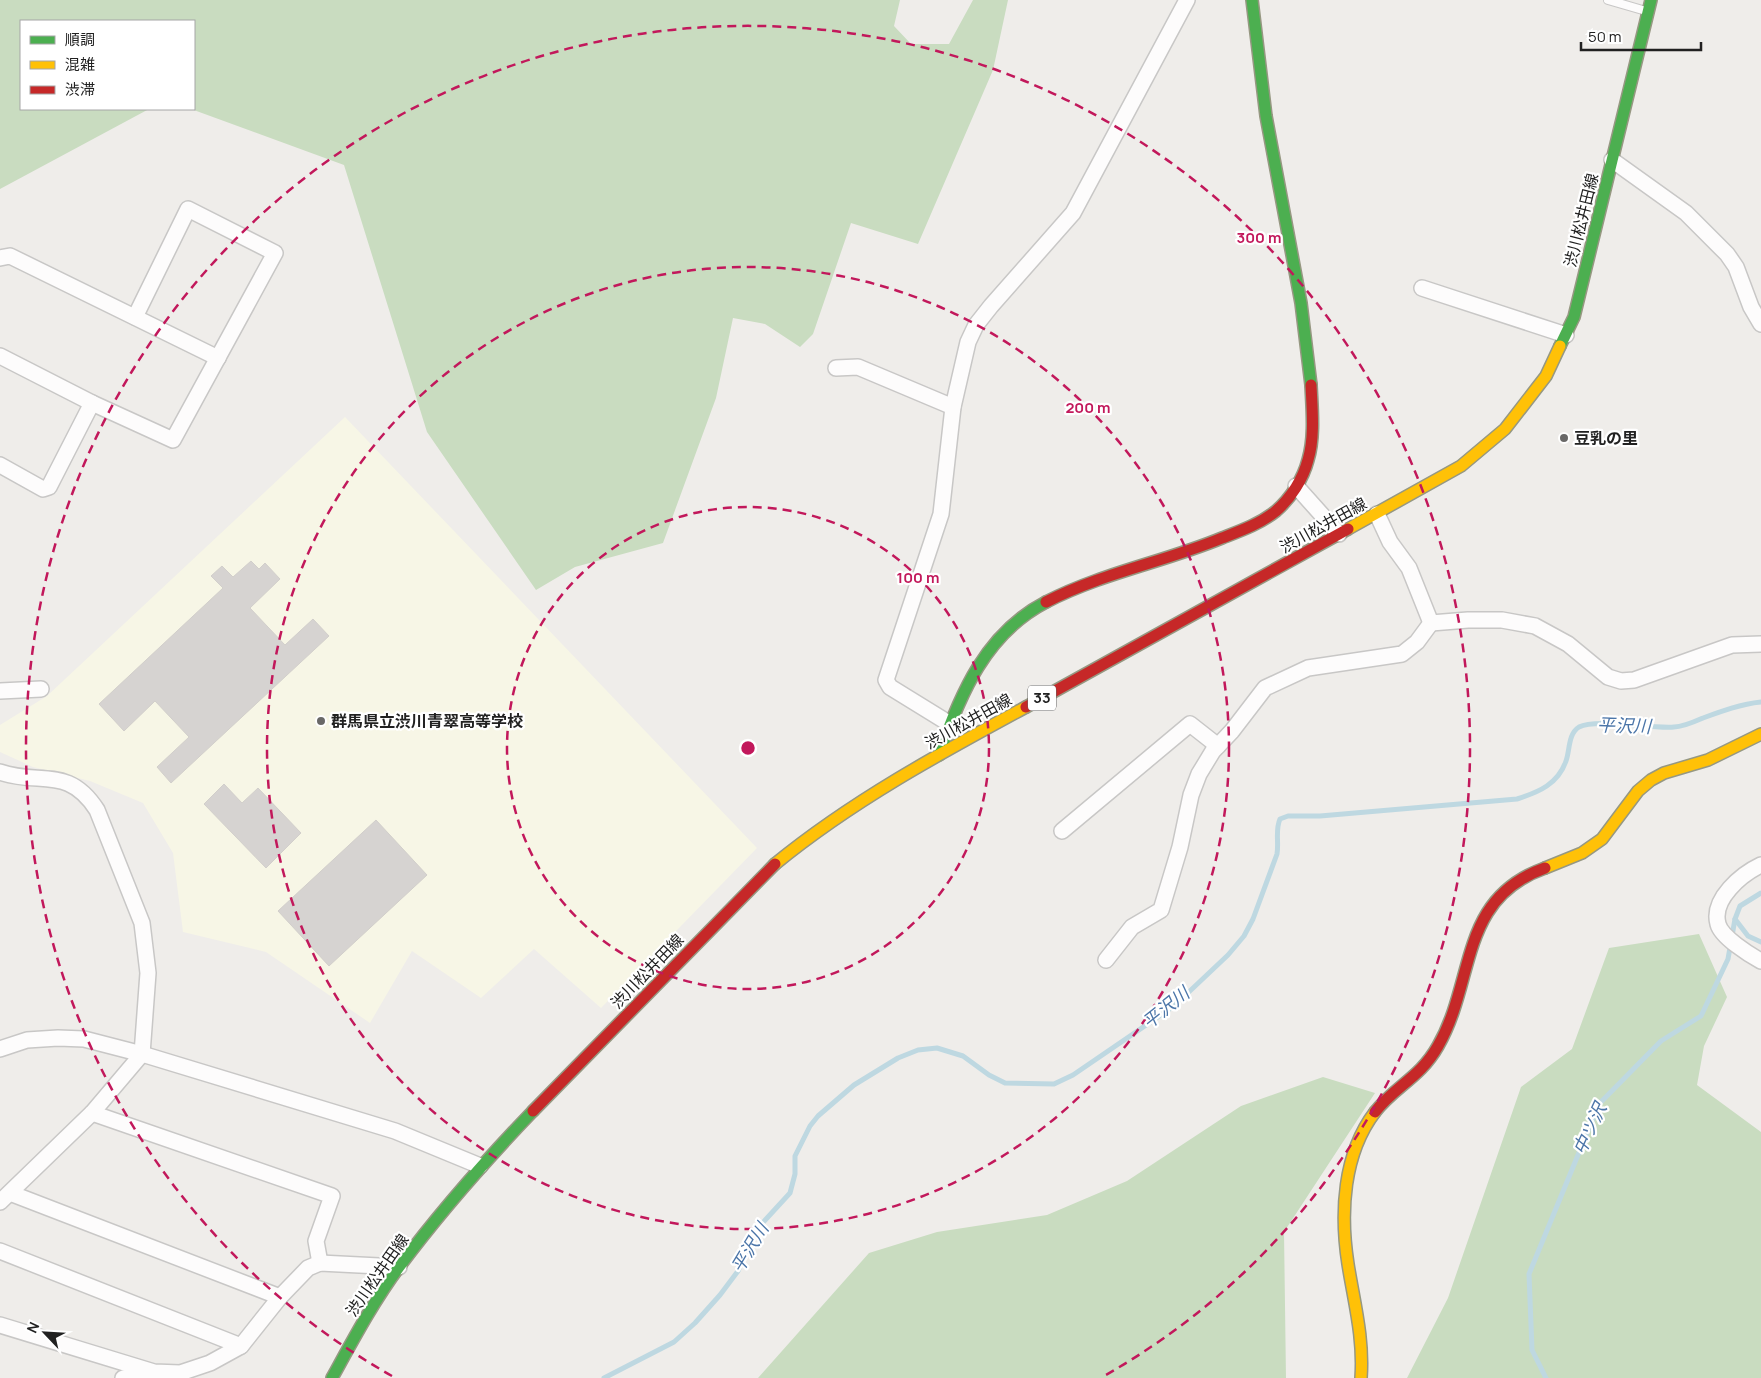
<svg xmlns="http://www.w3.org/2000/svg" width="1761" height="1378" viewBox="0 0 1761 1378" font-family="Manrope,'Noto Sans JP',sans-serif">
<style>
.education{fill:#f7f6e6}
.forest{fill:#c9dcc0}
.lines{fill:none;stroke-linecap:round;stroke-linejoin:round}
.stream{stroke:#bed8e1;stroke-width:5}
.building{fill:#d6d3d1;stroke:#d2cfcb}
.lane-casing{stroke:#c8c7c6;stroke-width:10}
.street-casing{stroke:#c8c7c6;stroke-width:18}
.fast-casing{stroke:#969882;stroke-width:14}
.slow-casing{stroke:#969882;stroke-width:14}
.jam-casing{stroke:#969882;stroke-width:14}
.lane{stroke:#fdfcfc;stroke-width:8}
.street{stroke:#fdfcfc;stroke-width:15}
.fast{stroke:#4caf50;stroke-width:11}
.slow{stroke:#ffc107;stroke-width:11}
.jam{stroke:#c62828;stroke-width:11}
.ring{fill:none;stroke:#c2185b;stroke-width:2.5;stroke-dasharray:9 6}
.poi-dot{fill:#696867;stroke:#fff;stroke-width:2}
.labels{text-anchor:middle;stroke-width:4.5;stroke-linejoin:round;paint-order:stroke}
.shield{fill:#fff;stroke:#646464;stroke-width:1}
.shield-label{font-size:15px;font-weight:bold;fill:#212121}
.street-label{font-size:16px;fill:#212121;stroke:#fff}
.poi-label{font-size:16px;font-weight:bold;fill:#212121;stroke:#fff;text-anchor:start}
.water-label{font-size:18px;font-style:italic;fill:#4b75a8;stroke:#fff}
.centre{fill:#c2185b;stroke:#fff;stroke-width:2.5}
.ring-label{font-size:15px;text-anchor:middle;font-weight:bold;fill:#c2185b;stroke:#fff;stroke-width:4.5;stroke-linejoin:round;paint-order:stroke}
</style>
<rect width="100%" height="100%" fill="#efedea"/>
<polygon class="education" points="345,417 757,848 601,1008 534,949 481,998 412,951 370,1023 266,952 183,932 173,853 143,803 90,781 33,767 0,752 0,725 47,696"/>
<g class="forest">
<polygon points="0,0 900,0 894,26 911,44 949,44 973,0 1008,0 993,70 918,244 851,223 813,334 800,347 765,324 733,318 716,398 663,543 575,567 536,590 427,432 344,165 191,109 194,109 194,21 21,21 21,109 149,109 0,189"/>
<polygon points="1699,934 1727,997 1704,1046 1697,1085 1761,1132 1761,1378 1407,1378 1448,1298 1521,1087 1572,1049 1609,948"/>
<polygon points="1323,1077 1375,1093 1284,1232 1286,1378 758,1378 869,1253 937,1232 1047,1215 1127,1181 1241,1106"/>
</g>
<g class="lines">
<g class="stream">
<polyline points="1735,919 1748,936 1761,942"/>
<path d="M604,1378L674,1342L695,1323L720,1295L738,1271L757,1229L790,1193L795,1174V1156L810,1126L818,1116L854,1085L898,1058L918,1050L937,1048L963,1056L989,1075L1005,1083L1054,1084L1073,1075L1174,1006L1228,955L1244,936L1253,919L1277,854C1279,842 1275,830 1280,819L1288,816H1320L1517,799C1539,792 1558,784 1566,761C1570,750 1568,734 1579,727C1596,718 1651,729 1674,727C1683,727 1694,722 1703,718C1722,711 1741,704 1761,702"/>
<polyline points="1546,1378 1532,1350 1529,1274 1599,1104 1661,1041 1701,1016 1728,959 1735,919 1740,906 1761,893"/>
</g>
</g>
<g class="building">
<polygon points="251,561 259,569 265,563 280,579 250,608 285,645 313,619 329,636 171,783 157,767 189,737 155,701 124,731 99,704 223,588 211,576 222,566 233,577"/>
<polygon points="224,784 242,803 258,788 301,833 266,868 204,804"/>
<polygon points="376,820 427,875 329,966 278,911"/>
</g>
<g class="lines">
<g class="lane-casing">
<polyline id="lane" points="1608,0 1646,11"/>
</g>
<g class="street-casing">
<g id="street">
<polyline points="1612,160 1686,213 1727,254 1736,267 1751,307 1761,324"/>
<polyline points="0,258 10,256 218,358"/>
<polyline points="1422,288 1566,335"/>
<polyline points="0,356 92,403 173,440 275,253 188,209 135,317"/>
<polyline points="836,368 858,367 953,407"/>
<polyline points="0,465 43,489 49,487 92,403"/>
<polyline points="1296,486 1339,534"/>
<polyline points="1377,514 1390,542 1409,568 1431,623 1468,620 1502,620 1535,626 1568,644 1608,677 1621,681 1634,680 1732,645 1761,644"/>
<polyline points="0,691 41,689"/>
<polyline points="950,724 890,687 886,680 941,514 953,407 968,342 976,325 991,306 1073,213 1187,0"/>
<path d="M0,772C40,786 68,765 97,810L142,923L148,973L142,1054L92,1113L0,1202"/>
<polyline points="1062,831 1190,724 1218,746"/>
<path d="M1761,865C1742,874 1711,899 1718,924C1721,937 1750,955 1761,961"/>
<polyline points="1106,960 1132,927 1161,910 1180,847 1191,795 1199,774 1213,751 1232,731 1265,688 1308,668 1402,654 1417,642 1431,623"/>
<polyline points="0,1049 27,1040 58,1038 84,1039 142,1054 395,1131 480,1166"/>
<polyline points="92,1113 332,1196 316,1241 320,1263"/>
<polyline points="10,1193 280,1297"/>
<polyline points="0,1251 241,1346"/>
<polyline points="0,1325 154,1372 180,1373 210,1363 241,1346 280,1297 308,1268 320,1263 399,1267"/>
<polyline points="123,1378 151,1372"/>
</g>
</g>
<g class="fast-casing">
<g id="fast">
<polyline points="1252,0 1266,116 1301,303 1311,385"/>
<polyline points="1560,346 1574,317 1651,0"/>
<path d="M939,755C960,694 986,633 1046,602"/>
<path d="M332,1378C353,1340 373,1302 399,1267C440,1212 486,1160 533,1111"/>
</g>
</g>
<g class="slow-casing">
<g id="slow">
<polyline points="1348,529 1461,466 1505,429 1546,376 1560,346"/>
<path d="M775,864C852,801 939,754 1026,707"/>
<polyline points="1545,868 1582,853 1602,839 1638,791 1651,780 1664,773 1708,760 1761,734"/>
<path d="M1361,1378C1364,1338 1354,1302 1348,1264C1340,1213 1343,1154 1375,1112"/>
</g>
</g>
<g class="jam-casing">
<g id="jam">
<path d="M1046,602C1102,573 1164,562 1222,538C1240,531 1260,524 1276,511C1291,498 1303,479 1308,460C1315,437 1312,408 1311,385"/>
<polyline points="1026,707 1348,529"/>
<polyline points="533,1111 775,864"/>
<path d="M1375,1112C1395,1086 1420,1078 1438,1046C1476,980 1458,899 1545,868"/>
</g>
</g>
<use href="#lane" class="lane"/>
<use href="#street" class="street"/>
<use href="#fast" class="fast"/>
<use href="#slow" class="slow"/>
<use href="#jam" class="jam"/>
</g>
<g class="ring">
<circle cx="748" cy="748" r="241"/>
<circle cx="748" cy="748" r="481"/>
<path d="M392 1376A722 722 0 1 1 1104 1376"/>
</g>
<g class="poi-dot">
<circle cx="1564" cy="438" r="5"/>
<circle cx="321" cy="721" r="5"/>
</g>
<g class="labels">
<rect class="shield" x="1028" y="685.5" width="28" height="25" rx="4"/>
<g class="shield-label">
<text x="1042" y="703">33</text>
</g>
<g class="street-label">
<text transform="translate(1581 220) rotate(-76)" y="6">渋川松井田線</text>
<text transform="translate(1323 525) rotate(-29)" y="6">渋川松井田線</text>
<text transform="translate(968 721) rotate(-29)" y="6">渋川松井田線</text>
<text transform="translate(647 971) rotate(-46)" y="6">渋川松井田線</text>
<text transform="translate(377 1275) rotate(-55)" y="6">渋川松井田線</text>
</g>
<g class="poi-label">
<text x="1574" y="444">豆乳の里</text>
<text x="331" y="727">群馬県立渋川青翠高等学校</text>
</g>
<g class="water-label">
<text transform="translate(1624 726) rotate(2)" y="6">平沢川</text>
<text transform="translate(1166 1008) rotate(-39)" y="6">平沢川</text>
<text transform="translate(1590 1129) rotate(-65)" y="6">中ツ沢</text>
<text transform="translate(750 1248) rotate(-59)" y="6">平沢川</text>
</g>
</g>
<circle cx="748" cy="748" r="8" class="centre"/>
<g class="ring-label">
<text x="1259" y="243">300 m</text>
<text x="1088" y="413">200 m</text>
<text x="918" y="583">100 m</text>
</g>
<rect x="20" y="20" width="175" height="90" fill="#ffffff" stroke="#a6a6a6"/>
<rect x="30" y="36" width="25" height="8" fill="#4caf50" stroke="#a6a6a6"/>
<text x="65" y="45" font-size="15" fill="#212121">順調</text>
<rect x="30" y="61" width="25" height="8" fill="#ffc107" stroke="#a6a6a6"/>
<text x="65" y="70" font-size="15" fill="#212121">混雑</text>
<rect x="30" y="86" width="25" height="8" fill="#c62828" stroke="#a6a6a6"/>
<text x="65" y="95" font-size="15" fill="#212121">渋滞</text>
<g transform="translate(45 1333) rotate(295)" stroke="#ffffff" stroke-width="4" paint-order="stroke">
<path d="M0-4L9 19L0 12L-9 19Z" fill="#212121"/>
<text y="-8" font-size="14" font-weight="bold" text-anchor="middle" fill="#212121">N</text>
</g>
<path d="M1581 42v8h120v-8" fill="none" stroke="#212121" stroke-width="2.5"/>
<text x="1588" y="42" font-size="15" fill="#212121" stroke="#ffffff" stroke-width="4" paint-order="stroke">50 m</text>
</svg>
